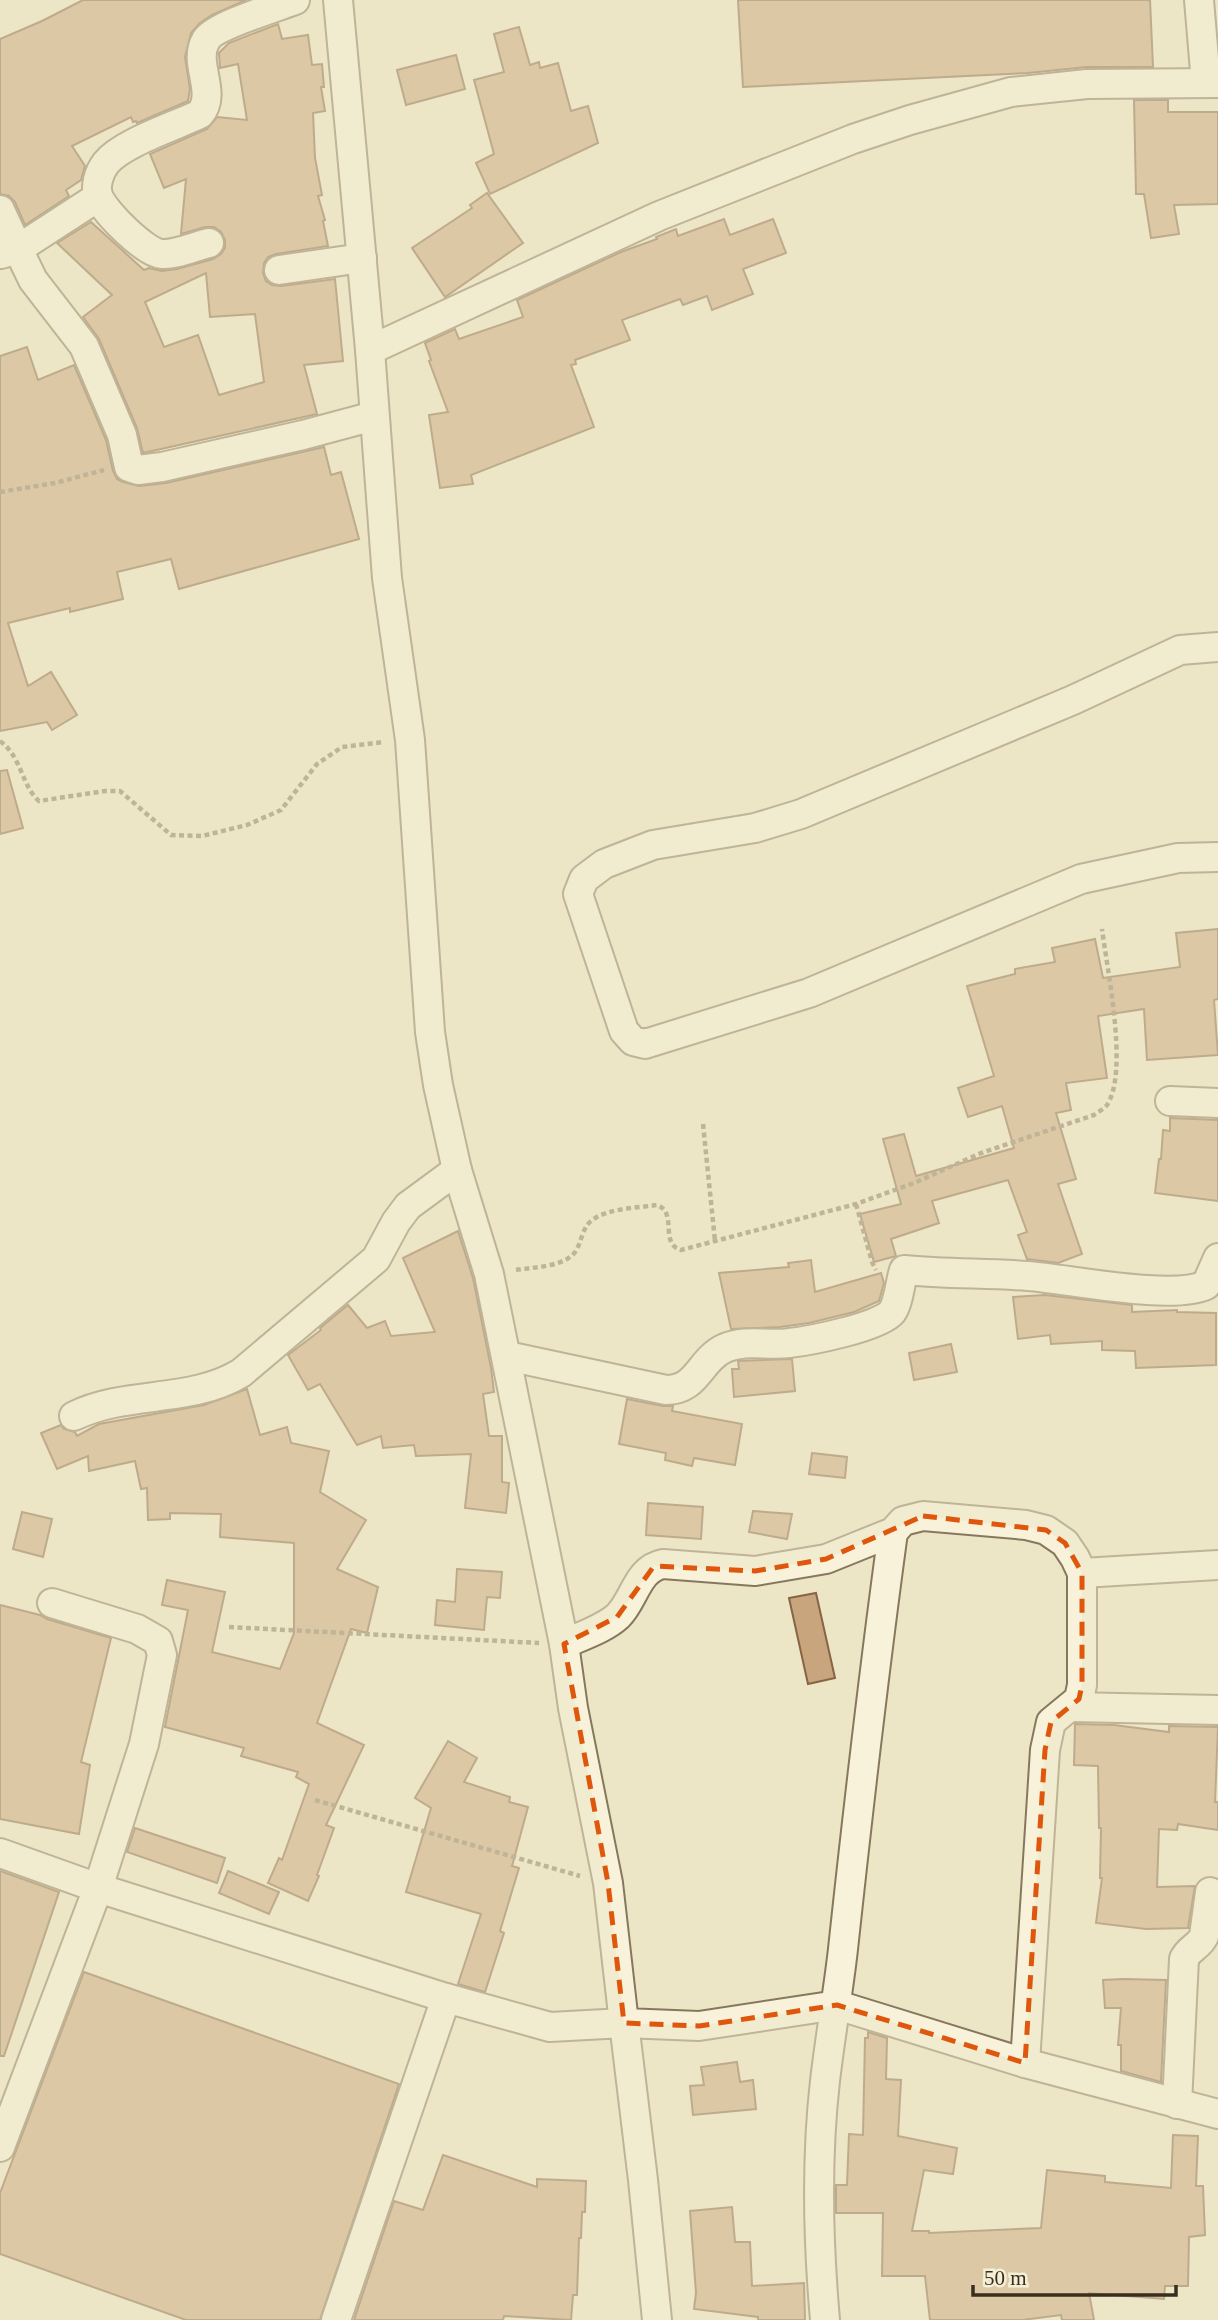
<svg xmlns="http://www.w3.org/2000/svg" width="1218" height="2320" viewBox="0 0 1218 2320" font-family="'Times New Roman',serif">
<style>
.building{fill:#c9a57e;stroke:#856544;stroke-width:2;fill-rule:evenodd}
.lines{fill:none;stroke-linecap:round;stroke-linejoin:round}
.minor-casing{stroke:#87785d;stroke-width:32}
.path{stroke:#87785d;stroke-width:4.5;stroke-dasharray:5 3.5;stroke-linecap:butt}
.minor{stroke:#f7f2d9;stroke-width:28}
.marked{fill:none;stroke:#df570d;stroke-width:5;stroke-dasharray:14 9;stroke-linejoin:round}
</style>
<rect width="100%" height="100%" fill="#ece5c6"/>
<g class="building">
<polygon points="83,0 246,0 212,15 200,23 191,33 185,57 190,89 188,101 137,123 136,121 133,122 131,117 72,146 85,166 81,180 66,190 69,196 25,225 15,202 9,196 0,194 0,39 42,21"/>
<polygon points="738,0 1150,0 1153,67 1087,67 1028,73 743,87"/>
<path d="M278,24L282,39L308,35L312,65L322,64L324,87H321L325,111L313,113L315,158L322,195L318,196L325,220L323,221L328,246L276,254L268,257L264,263L263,273L266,281L272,285L281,286L335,279L343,361L304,365L317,414L143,453L137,428L99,339L83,317L112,295L57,243L91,222L144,270L149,268L162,271L177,269L213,259L221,254L225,248V240L221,232L214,227H205L181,234L186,179L164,188L150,154L207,129L217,117L247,120L238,64L220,68L219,53L229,43ZM206,273L210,317L255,314L264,382L219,395L198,335L164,347L145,302Z"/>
<polygon points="519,27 530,65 539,62 540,68 558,63 571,111 588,106 598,143 490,194 476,163 494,154 474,80 504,72 494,34"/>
<polygon points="456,55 465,89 406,105 397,70"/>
<polygon points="1134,100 1168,100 1168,112 1218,112 1218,204 1174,205 1179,234 1151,238 1144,194 1136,194"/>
<polygon points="487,193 523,243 445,297 412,248 472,208 470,205"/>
<polygon points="724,219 730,235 773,219 786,253 743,269 753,294 712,310 707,296 683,305 680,299 622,320 630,340 575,360 576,364 571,365 594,427 471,475 473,484 440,488 429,415 448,412 429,361 431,360 425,343 455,329 459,339 523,317 517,300 621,252 657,239 656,237 676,229 678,236"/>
<polygon points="27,347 38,380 74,365 106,440 113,471 117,479 123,482 139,486 166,483 324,447 331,475 341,472 359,539 179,589 171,559 117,572 123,599 70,612 70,608 8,623 28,686 51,672 77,715 52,730 47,722 0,731 0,356"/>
<polygon points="7,770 23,828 0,834 0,771"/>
<polygon points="1218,929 1218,999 1214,1000 1218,1055 1147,1060 1144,1009 1098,1016 1107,1078 1066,1083 1071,1110 1056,1113 1076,1179 1058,1184 1082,1254 1058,1263 1027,1259 1018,1235 1027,1232 1008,1180 932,1201 939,1223 891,1239 896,1256 874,1262 860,1214 901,1204 883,1139 904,1134 916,1176 1014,1148 1002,1106 968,1117 958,1088 994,1076 967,986 1015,974 1015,969 1055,962 1052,948 1095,939 1103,978 1180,967 1176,933"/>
<polygon points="1170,1118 1218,1120 1218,1201 1155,1193 1159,1159 1161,1159 1163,1130 1170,1131"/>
<polygon points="458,1231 473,1278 491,1368 494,1392 483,1394 489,1436 502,1436 502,1482 509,1483 506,1513 465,1508 471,1454 416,1456 414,1445 383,1448 381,1436 357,1445 320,1384 308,1390 288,1355 321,1330 320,1328 348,1305 367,1328 385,1321 391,1336 435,1332 403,1258"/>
<polygon points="811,1260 815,1292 881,1273 884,1283 879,1301 854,1312 809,1323 780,1327 731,1329 719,1273 789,1267 788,1263"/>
<polygon points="1045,1295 1132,1305 1132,1312 1177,1310 1177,1312 1216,1313 1216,1365 1136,1368 1135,1351 1102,1350 1102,1341 1051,1344 1050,1335 1018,1339 1013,1297"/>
<polygon points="951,1344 957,1372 914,1380 909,1353"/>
<polygon points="792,1359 795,1391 734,1397 732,1369 739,1369 738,1361"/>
<polygon points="247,1389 260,1435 287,1427 291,1443 329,1451 320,1492 366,1520 337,1569 378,1587 367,1633 351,1629 317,1723 364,1745 326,1825 334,1828 317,1875 319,1876 308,1901 268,1883 279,1858 282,1860 309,1784 296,1777 298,1772 241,1756 244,1748 165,1727 188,1610 162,1605 167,1580 225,1592 212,1652 280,1669 294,1633 294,1543 220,1537 221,1514 170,1513 170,1519 148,1520 147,1488 141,1489 135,1461 89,1471 88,1456 57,1469 41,1433 61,1425 64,1429 75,1432 77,1436 99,1424 204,1405"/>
<polygon points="627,1399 663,1406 673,1406 672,1411 742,1424 735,1465 694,1458 692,1466 665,1460 666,1453 619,1444"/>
<polygon points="812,1453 847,1457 845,1478 809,1474"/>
<polygon points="648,1503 703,1507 701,1539 646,1535"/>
<polygon points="753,1511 792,1514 787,1539 749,1532"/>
<polygon points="22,1512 52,1519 43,1557 13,1549"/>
<polygon points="457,1569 502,1572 500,1598 487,1597 484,1630 435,1625 437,1600 455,1602"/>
<polygon points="816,1593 835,1678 808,1684 789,1598"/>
<polygon points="0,1605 40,1615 47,1619 111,1638 81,1762 90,1765 79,1834 0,1819"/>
<polygon points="1075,1724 1114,1725 1169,1732 1169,1726 1218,1727 1215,1802 1218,1802 1218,1830 1178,1824 1177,1830 1159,1829 1157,1887 1195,1886 1188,1928 1146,1929 1096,1923 1102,1878 1100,1878 1101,1828 1099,1828 1098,1766 1074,1765"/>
<polygon points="448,1741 477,1758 464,1782 510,1797 509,1802 528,1807 512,1866 519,1868 500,1931 504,1933 485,1992 458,1984 481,1914 406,1892 431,1808 415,1798"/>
<polygon points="135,1828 225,1858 217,1883 127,1852"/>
<polygon points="0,1871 59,1892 4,2056 0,2056"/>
<polygon points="228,1871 279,1892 269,1914 219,1893"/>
<polygon points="84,1972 399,2084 320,2320 186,2320 0,2254 0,2193"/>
<polygon points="1123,1979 1166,1980 1161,2082 1121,2071 1121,2045 1118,2045 1121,2008 1105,2008 1103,1980"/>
<polygon points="868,2032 887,2038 886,2079 901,2080 898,2136 957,2148 953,2174 924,2170 912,2231 929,2231 929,2233 1041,2228 1047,2170 1105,2176 1105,2182 1171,2188 1173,2135 1198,2136 1196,2186 1203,2186 1205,2235 1189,2237 1188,2286 1165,2286 1164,2299 1089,2293 1094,2320 1062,2320 1061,2315 1022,2320 930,2320 925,2276 882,2276 883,2213 836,2213 836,2185 847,2185 849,2134 863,2135 865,2038 868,2038"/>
<polygon points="737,2062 740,2082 753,2080 756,2109 693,2115 690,2086 704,2085 701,2067"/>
<polygon points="443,2155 537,2187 537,2179 586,2181 585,2212 582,2212 581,2238 579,2238 577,2295 573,2295 571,2320 504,2316 503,2320 354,2320 394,2201 423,2210"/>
<polygon points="732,2207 735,2242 750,2242 752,2286 804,2283 805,2320 758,2320 758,2317 694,2309 696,2293 690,2211"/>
</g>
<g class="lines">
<g class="minor-casing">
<g id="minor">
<polyline points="338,0 370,350 387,578 410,740 430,1032 438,1085 457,1170 489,1274 564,1644 573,1708 608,1883 624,2023 699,2026 837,2005 1025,2063 1218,2114"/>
<polyline points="1199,0 1206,83"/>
<polyline points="98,197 18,249 33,280 84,346 122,435 129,467 138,470 162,467 303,435 374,416"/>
<polyline points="0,210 18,249 1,254"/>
<path d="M209,243C195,246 176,255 162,254C145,253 106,213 99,198C94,187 99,172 106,163C122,143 175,126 200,114C218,92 192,63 206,40C214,26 277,7 295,0"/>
<polyline points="279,270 362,258"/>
<polyline points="370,350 659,216 853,139 910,120 1011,92 1087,84 1218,83"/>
<polyline points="1218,647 1180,650 1073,700 801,814 755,828 653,845 604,864 584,879 578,894 624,1031 633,1041 645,1044 809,993 1081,879 1178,858 1218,857"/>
<polyline points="1170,1101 1218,1103"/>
<path d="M507,1356L666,1390C698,1390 699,1360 725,1348C746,1339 768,1346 789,1343C809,1341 880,1327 892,1312C899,1302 900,1282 904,1270C945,1274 987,1273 1028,1276C1069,1279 1172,1301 1206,1285L1218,1258"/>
<path d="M74,1416C127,1390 190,1404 241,1373L376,1259L396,1222L408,1206L457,1170"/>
<polyline points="1082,1573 1218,1565"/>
<path d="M564,1644C581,1636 604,1629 618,1616C635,1599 637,1569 663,1564L755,1571L826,1559L893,1532L903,1521L923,1516L1026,1525L1046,1530L1065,1543L1075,1558L1082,1573V1685L1079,1699L1051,1722L1045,1750L1025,2063"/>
<polyline points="1070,1707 1218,1710"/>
<polyline points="0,1853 98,1888 144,1744 162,1655 158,1641 137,1629 52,1603"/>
<path d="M1177,2104L1184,1959C1188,1949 1200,1946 1204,1936L1210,1892"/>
<polyline points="0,2147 98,1888 446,1998 550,2027 624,2023 643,2180 657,2320"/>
<polyline points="336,2320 446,1998"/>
<path d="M825,2320C818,2241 816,2160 825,2081C830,2037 838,1994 843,1949C858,1810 874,1671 893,1532"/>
</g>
</g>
<g class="path">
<polyline points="0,492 55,483 104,470"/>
<path d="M0,741C22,757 21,785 39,801L105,791H120L171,835L202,836L247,825L281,810L317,764L342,747L384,742"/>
<polyline points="703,1124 715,1241"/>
<polyline points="856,1204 872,1262 876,1270"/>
<path d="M516,1270C534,1267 568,1267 577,1249C582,1239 583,1227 592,1220C609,1208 637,1208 657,1205C678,1212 659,1244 681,1250L856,1204L914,1183L981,1153L1094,1115C1098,1112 1104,1109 1107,1105C1129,1072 1107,969 1102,929"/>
<polyline points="229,1627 539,1643"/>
<polyline points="315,1800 580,1876"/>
</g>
<use href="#minor" class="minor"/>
</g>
<path d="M0 0H1218V2320H0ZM923,1516L1046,1530L1065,1543L1082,1573V1685L1079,1699L1051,1722L1045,1750L1025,2063L837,2005L699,2026L624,2023L608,1883L564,1644L617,1617L654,1566L755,1571L826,1559Z" fill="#ece5c6" fill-opacity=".55" fill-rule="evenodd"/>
<path class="marked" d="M923,1516L1046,1530L1065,1543L1082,1573V1685L1079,1699L1051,1722L1045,1750L1025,2063L837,2005L699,2026L624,2023L608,1883L564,1644L617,1617L654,1566L755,1571L826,1559Z"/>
<path d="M973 2285v10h203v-10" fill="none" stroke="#382e20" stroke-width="3.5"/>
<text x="984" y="2285" font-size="21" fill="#382e20" stroke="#f4efd6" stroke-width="5" paint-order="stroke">50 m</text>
</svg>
